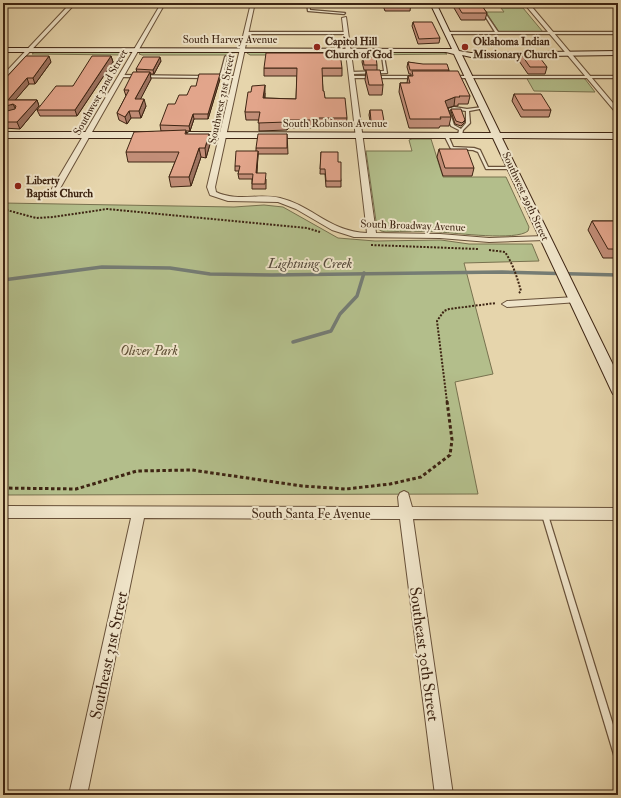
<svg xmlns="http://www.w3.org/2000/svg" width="621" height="798" viewBox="0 0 621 798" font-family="'IM FELL Double Pica',serif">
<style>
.green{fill:#b3be8b;stroke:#78724f}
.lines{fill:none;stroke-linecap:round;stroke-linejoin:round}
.stream{stroke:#757c74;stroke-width:3.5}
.lane-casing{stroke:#685139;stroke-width:2.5}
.street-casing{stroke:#685139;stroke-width:2}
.secondary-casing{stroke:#3e2513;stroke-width:2}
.path-far1{stroke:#3e2513;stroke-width:2;stroke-dasharray:2 1.5;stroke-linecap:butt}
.path{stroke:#3e2513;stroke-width:3;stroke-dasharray:3.5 2.5;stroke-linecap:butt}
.lane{fill:#efe4c9;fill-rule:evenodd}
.street{fill:#efe4c9;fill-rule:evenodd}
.secondary{fill:#efe4c9;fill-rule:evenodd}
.wall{fill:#c28e78;stroke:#3e2513}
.shaded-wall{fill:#9e7461;stroke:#3e2513}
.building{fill:#e2a58b;stroke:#3e2513}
.poi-dot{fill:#8f2418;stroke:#efe4c9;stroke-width:1.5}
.labels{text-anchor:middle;stroke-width:4;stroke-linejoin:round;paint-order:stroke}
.far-street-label{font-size:11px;fill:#3e2513;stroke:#efe4c9}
.far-poi-label{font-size:11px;font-weight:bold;fill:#3e2513;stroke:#efe4c9;text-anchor:start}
.park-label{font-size:13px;font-style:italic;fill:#5b4b31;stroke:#efe4c9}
.street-label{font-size:13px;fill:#3e2513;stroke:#efe4c9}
.water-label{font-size:14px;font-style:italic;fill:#55493b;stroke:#efe4c9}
.near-street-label{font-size:16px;fill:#3e2513;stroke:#efe4c9}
</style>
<rect width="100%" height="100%" fill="#e6d5ac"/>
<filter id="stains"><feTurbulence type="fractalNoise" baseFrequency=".005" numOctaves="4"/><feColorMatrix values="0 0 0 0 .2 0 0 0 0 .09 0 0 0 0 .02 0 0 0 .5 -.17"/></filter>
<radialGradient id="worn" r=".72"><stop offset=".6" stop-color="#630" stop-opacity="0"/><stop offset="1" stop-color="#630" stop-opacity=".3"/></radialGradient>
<g class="green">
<polygon points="501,8 523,8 543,32 499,32 486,12 504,12"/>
<polygon points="35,52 128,52 123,55 32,54"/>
<polygon points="141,52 232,52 235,53 231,55 142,55 139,54"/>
<polygon points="250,52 336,52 339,53 336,55 250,55 247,53"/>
<polygon points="361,52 443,52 447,54 361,55 357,53"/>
<polygon points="526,77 582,78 585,79 595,92 534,91"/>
<path d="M412,139H431L443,177H506L529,227L528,231C516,241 457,233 439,232C422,231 404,231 386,232L381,231L377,228L366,151H412L409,140Z"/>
<polygon points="3,203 234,207 264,205 283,207 338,238 375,241 441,240 469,244 532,244 539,261 464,263 493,374 455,382 478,494 3,495"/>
</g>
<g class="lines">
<g class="stream">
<polyline points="3,280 102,267 170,268 210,274 272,275 502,272 618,275"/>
<polyline points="293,342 331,331 340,314 357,296 364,273"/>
</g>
<g class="lane-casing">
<g id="lane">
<polygon points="307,3 309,3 310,10 345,13 344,14 308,11"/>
<polygon points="448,3 450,3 451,6 449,6"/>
<polygon points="483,10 498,32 618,32 618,34 447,34 446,33 447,32 495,32 482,11"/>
<polygon points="245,32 346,32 347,33 346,34 244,34"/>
<polygon points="383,55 384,56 387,73 351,74 350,73 351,72 384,71 382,56"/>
<polygon points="226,56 227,57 223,76 235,76 236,77 235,78 213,78 214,76 220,76 225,57"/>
<polygon points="121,75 205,76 206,77 205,78 120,77"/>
<polygon points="352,76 414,76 415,77 414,78 351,78"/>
<polygon points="454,76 618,76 618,78 453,78"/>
<path d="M454,107L467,109L483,107L485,108L469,111L470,123L463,130L462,135L460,136L458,135L459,130L451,126L445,110ZM454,109L466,111V123L461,129L454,125L449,110Z"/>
<polygon points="445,134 448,135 453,147 474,148 480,150 488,167 512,167 514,168 512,169 486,169 478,152 473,150 451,149 444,135"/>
<polygon points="545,512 547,513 548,515 618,741 618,759 615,758 614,755 542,515 543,513"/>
</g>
</g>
<g class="street-casing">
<g id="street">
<path d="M71,3L250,5L255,3V5H299L297,7H254L215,187L216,192C237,202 259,193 280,198C313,206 330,232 367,233L342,18L346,17L376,233L440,234L489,238L545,236L549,238L545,240L489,242L440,238L354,237L332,230L296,209L278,202L228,201L210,195L207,187L250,7H163L58,192L51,194L50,192L159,7H72L3,80V75L67,7L3,6V4Z"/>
<polygon points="524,3 530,5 618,5 618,7 532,7 618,109 618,115 527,7 432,6 525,5"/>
<polygon points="575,297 580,300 578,302 507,307 502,304 507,301"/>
<polygon points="404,491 408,493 412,507 618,508 618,520 413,519 453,795 435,795 400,519 144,518 87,795 69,795 131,518 3,518 3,506 399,507 398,497 400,493"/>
</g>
</g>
<g class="secondary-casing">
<g id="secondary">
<polygon points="430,3 436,3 459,51 471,53 618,51 618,55 471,57 462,55 500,133 618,133 618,139 502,138 618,375 618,396 613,394 611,390 493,138 189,138 185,135 189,132 491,133 454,54 446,52 3,52 3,48 452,49"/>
<polygon points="3,132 153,132 157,135 153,138 3,138"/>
</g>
</g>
<g class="path-far1">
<polyline points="3,209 36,218 53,217 107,209 307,228 320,232"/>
<polyline points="371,245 478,249"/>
<path d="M489,250L505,252C513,264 517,277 521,291L519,293"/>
<polyline points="447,402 437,321 444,311 449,309 496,303"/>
</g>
<polyline class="path" points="3,488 76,489 137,471 192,470 302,486 346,489 390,484 421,477 450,455 452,440 447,401"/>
<use href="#lane" class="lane"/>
<use href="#street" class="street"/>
<use href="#secondary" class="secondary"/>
</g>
<g class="wall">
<polygon points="382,3 411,3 410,11 385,11"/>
<polygon points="452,3 480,3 487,13 485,20 461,20 454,8 455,4 453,4"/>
<polygon points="413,22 440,38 439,43 418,44 412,26"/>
<polygon points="521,54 547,67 545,74 528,74 519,61"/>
<polygon points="111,56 113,62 77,116 40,116 37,110 73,86"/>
<polygon points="363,57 377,65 377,70 383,85 382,95 369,95 365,80 366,70 364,70 362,62"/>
<polygon points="161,61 154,74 150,74 151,79 140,99 146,106 141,118 131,118 127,124 119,120 117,113 126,96 124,90 137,72 136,69"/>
<polygon points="51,62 35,84 29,84 15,100 37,100 39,106 20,129 3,128 3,81"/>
<polygon points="408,62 449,70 449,71 470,96 468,104 458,104 458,106 454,106 448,108 451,117 449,126 440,126 439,128 409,128 399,92 400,83 407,83 408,76 411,76 411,74 409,74 407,67"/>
<polygon points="264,68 342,68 342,76 322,76 323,91 325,98 347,118 346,126 319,126 319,128 289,128 287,130 259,131 259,120 246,120 245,112 251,92 265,93 265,98 296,99 297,76 264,76"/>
<polygon points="220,74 220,79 208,119 194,119 190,131 186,131 187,134 210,144 206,158 201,157 191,186 171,187 169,177 175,162 128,162 126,152 170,131 161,131 160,125 187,95 196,86"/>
<polygon points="514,94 551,110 549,117 521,117 512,101"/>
<polygon points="451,109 465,120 464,123 461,126 455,124 451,111"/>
<polygon points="370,110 384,121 383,126 371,126 369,115"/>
<polygon points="287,134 288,154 258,154 257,173 266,179 266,189 252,189 252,179 239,179 238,174 239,171 235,171 235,166 256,151 256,148"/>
<polygon points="439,149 474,168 472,176 443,176 437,157"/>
<polygon points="321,152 338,162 341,181 341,187 326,187 325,174 320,174"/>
<polygon points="592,221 618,221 618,258 603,258 588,230"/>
</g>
<g class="shaded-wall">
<polygon points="49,56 51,62 35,84 33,78"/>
<polygon points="111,56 113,62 77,116 75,110"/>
<polygon points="160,57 161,61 154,74 153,70"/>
<polygon points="150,72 151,79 137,106 135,99"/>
<polygon points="220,74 220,79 208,119 208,114"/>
<polygon points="27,78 29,84 11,105 13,104 16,110 3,114 3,107 8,100"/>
<polygon points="265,85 265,93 264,106 263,98"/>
<polygon points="455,97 454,106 444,109 445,101"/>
<polygon points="144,99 146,106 141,118 139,111"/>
<polygon points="37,100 39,106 20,129 17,122"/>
<polygon points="129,111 131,118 127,124 125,117"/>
<polygon points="193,114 194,119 190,131 189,126"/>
<polygon points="288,120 289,128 287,130 287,122"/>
<polygon points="209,134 210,144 206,158 205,148"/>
<polygon points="199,148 201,157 191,186 189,177"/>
<polygon points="258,151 258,156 256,179 256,173"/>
</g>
<g class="building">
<polygon points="456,3 480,3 487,13 462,13"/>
<polygon points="413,22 432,22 440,38 419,39"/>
<polygon points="266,53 340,53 342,68 322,68 323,91 324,91 325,98 345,98 347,118 319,118 319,120 288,120 287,122 258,123 260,112 245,112 248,92 251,92 252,86 265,85 263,98 296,99 297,68 264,68"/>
<polygon points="521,54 537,54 547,67 530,67"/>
<polygon points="26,56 49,56 33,78 27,78 8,100 37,100 17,122 3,122 3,112 15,109 16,106 13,104 3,107 3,81"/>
<polygon points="92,56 111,56 75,110 37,110 56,86 73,86"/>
<polygon points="143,57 160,57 153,70 136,69"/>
<polygon points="363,57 376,57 377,65 364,65"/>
<polygon points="408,62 423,64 447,64 449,70 410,70"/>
<polygon points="366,70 380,70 383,85 369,85"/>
<polygon points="412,71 458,71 470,96 459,96 460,97 455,97 445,101 451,117 440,117 441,119 410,119 400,83 410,83 408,76 413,76"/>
<polygon points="133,72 150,72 135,99 144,99 139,111 129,111 125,117 117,113 129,90 124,90"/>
<polygon points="199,74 220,74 208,114 193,114 189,126 160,125 168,104 175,104 179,95 187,95 191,86 196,86"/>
<polygon points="514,94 541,94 551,110 523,110"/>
<polygon points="451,109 461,109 465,120 462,123 456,121"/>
<polygon points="370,110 382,110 384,121 371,121"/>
<polygon points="186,130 185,134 209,134 205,148 199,148 189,177 169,177 179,152 126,152 134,132"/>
<polygon points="258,134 287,134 287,148 256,148"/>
<polygon points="439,149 467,149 474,168 445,168"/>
<polygon points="236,151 258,151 256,173 266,173 265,184 252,184 253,174 238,174 240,166 235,166"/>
<polygon points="321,152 338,152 338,162 341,162 341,181 326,181 325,169 320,169"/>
<polygon points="592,221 618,221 618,249 608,249"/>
</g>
<g class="poi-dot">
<circle cx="317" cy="47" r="4"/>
<circle cx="465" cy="47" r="4"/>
<circle cx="18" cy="186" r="4"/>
</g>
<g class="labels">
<g class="far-street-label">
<text x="230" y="43">South Harvey Avenue</text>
<text transform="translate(100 92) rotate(-60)" y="4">Southwest 32nd Street</text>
<text transform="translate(221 99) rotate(-78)" y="4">Southwest 31st Street</text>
<text x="335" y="127">South Robinson Avenue</text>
<text transform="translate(526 196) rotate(65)" y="4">Southwest 29th Street</text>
<text transform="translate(413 225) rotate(2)" y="4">South Broadway Avenue</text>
</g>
<g class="far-poi-label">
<text x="325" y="45">Capitol Hill<tspan x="325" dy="13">Church of God</tspan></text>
<text x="473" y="45">Oklahoma Indian<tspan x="473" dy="13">Missionary Church</tspan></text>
<text x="26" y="184">Liberty<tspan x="26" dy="13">Baptist Church</tspan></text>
</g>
<g class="park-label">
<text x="149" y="355">Oliver Park</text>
</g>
<g class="street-label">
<text x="311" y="518">South Santa Fe Avenue</text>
</g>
<g class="water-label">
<text x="310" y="268">Lightning Creek</text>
</g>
<g class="near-street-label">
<text transform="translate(425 654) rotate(82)" y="6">Southeast 30th Street</text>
<text transform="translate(108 655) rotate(-78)" y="6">Southeast 31st Street</text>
</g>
</g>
<rect width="621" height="798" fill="none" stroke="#e6d5ac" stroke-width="16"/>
<rect x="4" y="4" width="613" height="790" fill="none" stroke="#3e2513" stroke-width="2"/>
<rect x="8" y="8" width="605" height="782" fill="none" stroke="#3e2513"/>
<rect width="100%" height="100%" filter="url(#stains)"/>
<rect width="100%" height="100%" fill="url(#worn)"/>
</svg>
